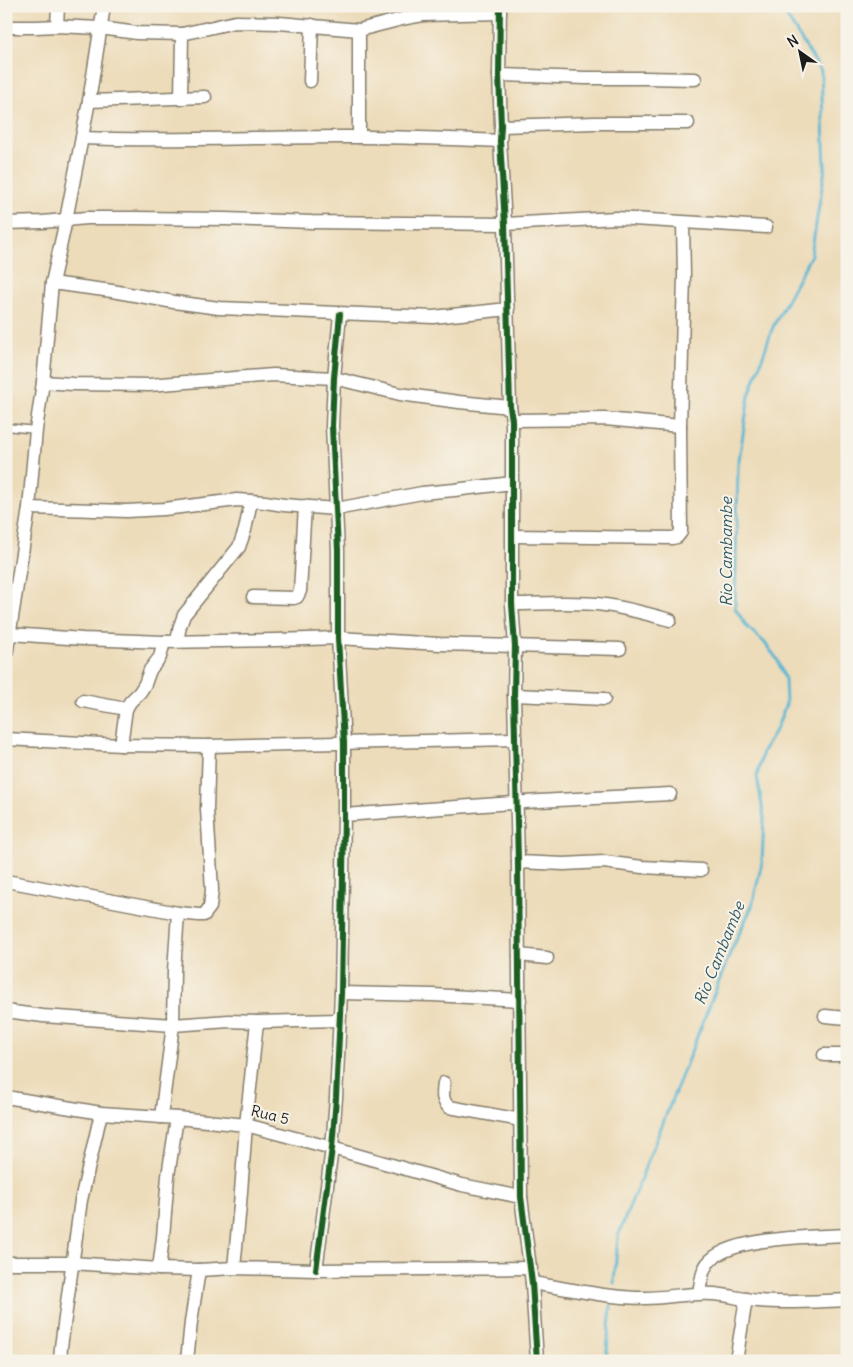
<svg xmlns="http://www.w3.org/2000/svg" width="853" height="1367" viewBox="0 0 853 1367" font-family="Delius,sans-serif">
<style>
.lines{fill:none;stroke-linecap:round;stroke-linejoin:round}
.stream{stroke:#54b6d3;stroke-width:3}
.lane-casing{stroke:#847c6b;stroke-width:9}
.street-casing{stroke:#847c6b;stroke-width:15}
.lane{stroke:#fff;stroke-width:6}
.street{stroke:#fff;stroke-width:12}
.cycleway-casing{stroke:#f7f3e8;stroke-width:9}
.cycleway{stroke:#1b5e20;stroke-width:6}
.labels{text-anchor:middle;stroke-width:4;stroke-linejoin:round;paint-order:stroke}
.street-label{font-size:15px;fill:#1c1c1c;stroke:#f7f3e8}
.water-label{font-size:16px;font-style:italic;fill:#325a65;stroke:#f7f3e8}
</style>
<rect width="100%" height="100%" fill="#f7f3e8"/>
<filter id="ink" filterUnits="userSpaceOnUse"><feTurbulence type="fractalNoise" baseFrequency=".02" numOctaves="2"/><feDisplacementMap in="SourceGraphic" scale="10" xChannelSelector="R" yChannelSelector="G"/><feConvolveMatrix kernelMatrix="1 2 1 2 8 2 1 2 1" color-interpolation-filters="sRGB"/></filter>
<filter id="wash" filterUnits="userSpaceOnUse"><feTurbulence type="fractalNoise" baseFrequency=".0096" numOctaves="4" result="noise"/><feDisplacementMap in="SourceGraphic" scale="20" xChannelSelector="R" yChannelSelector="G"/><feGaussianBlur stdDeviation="1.12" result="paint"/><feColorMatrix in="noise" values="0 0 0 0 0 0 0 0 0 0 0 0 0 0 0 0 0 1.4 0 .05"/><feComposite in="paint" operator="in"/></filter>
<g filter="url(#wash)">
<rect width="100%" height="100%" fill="#eddcba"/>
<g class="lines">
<g class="stream">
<polyline points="614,1283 618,1236 731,951 752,906 762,862 764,818 757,776 763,751 777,728 786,704 785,679 777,659 764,642 747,627 735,608 738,466 749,396 773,327 811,255 825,169 821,71 780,6"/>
<polyline points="606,1361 611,1306"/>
</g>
</g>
</g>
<g filter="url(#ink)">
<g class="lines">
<g class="lane-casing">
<polyline id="lane" points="6,427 36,430"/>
</g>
<g class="street-casing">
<g id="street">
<polyline points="500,6 499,75 501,126 500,141 505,224 510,407 512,420 512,604 515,646 514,695 518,862 521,1197 532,1283 537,1361"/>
<polyline points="57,26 58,6"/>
<polyline points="6,27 36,27 57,26 100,28 137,33 182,34 235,22 279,23 359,30 406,18 423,15 500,13"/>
<polyline points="359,30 359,137"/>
<polyline points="499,75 585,78 645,78 695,79"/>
<polyline points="310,81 312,25"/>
<polyline points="181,99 182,34"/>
<polyline points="89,101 205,97"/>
<polyline points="501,126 594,123 688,123"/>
<path d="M82,138C175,142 267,136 360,137C407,137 454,139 500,141"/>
<polyline points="6,223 42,222 87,218 134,218 225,219 312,222 505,224 616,218 766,227"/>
<polyline points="52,283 112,291 174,302 219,308 433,317 508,309"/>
<polyline points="43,382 73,384 149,385 273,375 334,378 400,394 459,402 510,407"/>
<polyline points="512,420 605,419 680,426"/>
<polyline points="29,508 127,511 164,509 237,500 265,502 284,505 336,509 422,493 454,490 512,483"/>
<polyline points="513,536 672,538 677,537 681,532 680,426 684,276 683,223"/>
<polyline points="253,597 294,598 297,597 300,591 305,506"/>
<path d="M512,604C543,604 574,601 605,605C627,608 648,614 670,620"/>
<polyline points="10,634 83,639 164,642 276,640 338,638 440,644 620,649"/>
<polyline points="177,641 180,626 184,615 239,547 245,530 251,501"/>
<polyline points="6,656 29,508 36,430 43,382 52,283 66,220 89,101 104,6"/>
<polyline points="514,695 604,699"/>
<polyline points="83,701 126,709"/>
<polyline points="6,739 121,745 209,746 515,739"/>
<polyline points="121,745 126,709 130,702 140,692 145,684 150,670 160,657 164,642"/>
<polyline points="344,815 539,801 670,794"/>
<polyline points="518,862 564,864 604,862 642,867 701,870"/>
<polyline points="6,881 178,913 199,915 204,915 210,907 212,890 207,809 209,746"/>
<polyline points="519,955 547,958"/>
<polyline points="341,993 433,995 520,1000"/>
<polyline points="6,1011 43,1016 173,1025 229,1021 257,1022 339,1020"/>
<polyline points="825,1016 847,1018"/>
<polyline points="824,1055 847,1055"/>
<path d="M444,1083C443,1093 441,1100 449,1107L521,1120"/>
<polyline points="6,1097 101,1113 177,1118 246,1125 332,1148 462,1185 521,1197"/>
<polyline points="161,1117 173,1025 174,971 178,913"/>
<polyline points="6,1263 72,1263 159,1269 199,1270 234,1268 316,1270 531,1268"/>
<polyline points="234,1268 240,1205 246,1125 257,1022"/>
<polyline points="159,1269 163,1237 168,1176 177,1118"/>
<polyline points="316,1270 332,1148 336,1098 341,993 344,815 344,743 338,638 338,550 332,426 334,378 340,314"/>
<path d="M532,1283C570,1289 608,1298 646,1298C668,1298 691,1292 714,1294C729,1295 744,1300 759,1301C788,1304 818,1301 847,1300"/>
<path d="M699,1293C701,1283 701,1273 707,1264C728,1236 813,1237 847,1235"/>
<polyline points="60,1361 61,1347 81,1200 101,1113"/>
<polyline points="187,1361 191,1322 199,1270"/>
<polyline points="736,1361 746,1299"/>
</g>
</g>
<use href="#lane" class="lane"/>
<use href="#street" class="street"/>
<g class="cycleway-casing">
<g id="cycleway">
<polyline points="500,6 499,75 501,126 500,141 505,224 510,407 512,420 512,604 515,646 514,695 518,862 521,1197 532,1283 537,1361"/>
<polyline points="316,1270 332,1148 336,1098 341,993 344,815 344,743 338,638 338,550 332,426 334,378 340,314"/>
</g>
</g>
<use href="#cycleway" class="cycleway"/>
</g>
</g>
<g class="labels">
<g class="street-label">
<text transform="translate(270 1115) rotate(14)" y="5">Rua 5</text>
</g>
<g class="water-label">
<text transform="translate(726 552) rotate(-90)" y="6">Rio Cambambe</text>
<text transform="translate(719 953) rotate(-68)" y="6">Rio Cambambe</text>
</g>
</g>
<rect width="853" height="1367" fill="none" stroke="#f7f3e8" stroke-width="25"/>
<g transform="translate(800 52) rotate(327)" stroke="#f7f3e8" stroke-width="4" paint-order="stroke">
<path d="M0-4L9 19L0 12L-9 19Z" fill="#1c1c1c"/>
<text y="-8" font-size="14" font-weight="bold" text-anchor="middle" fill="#1c1c1c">N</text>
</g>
</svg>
